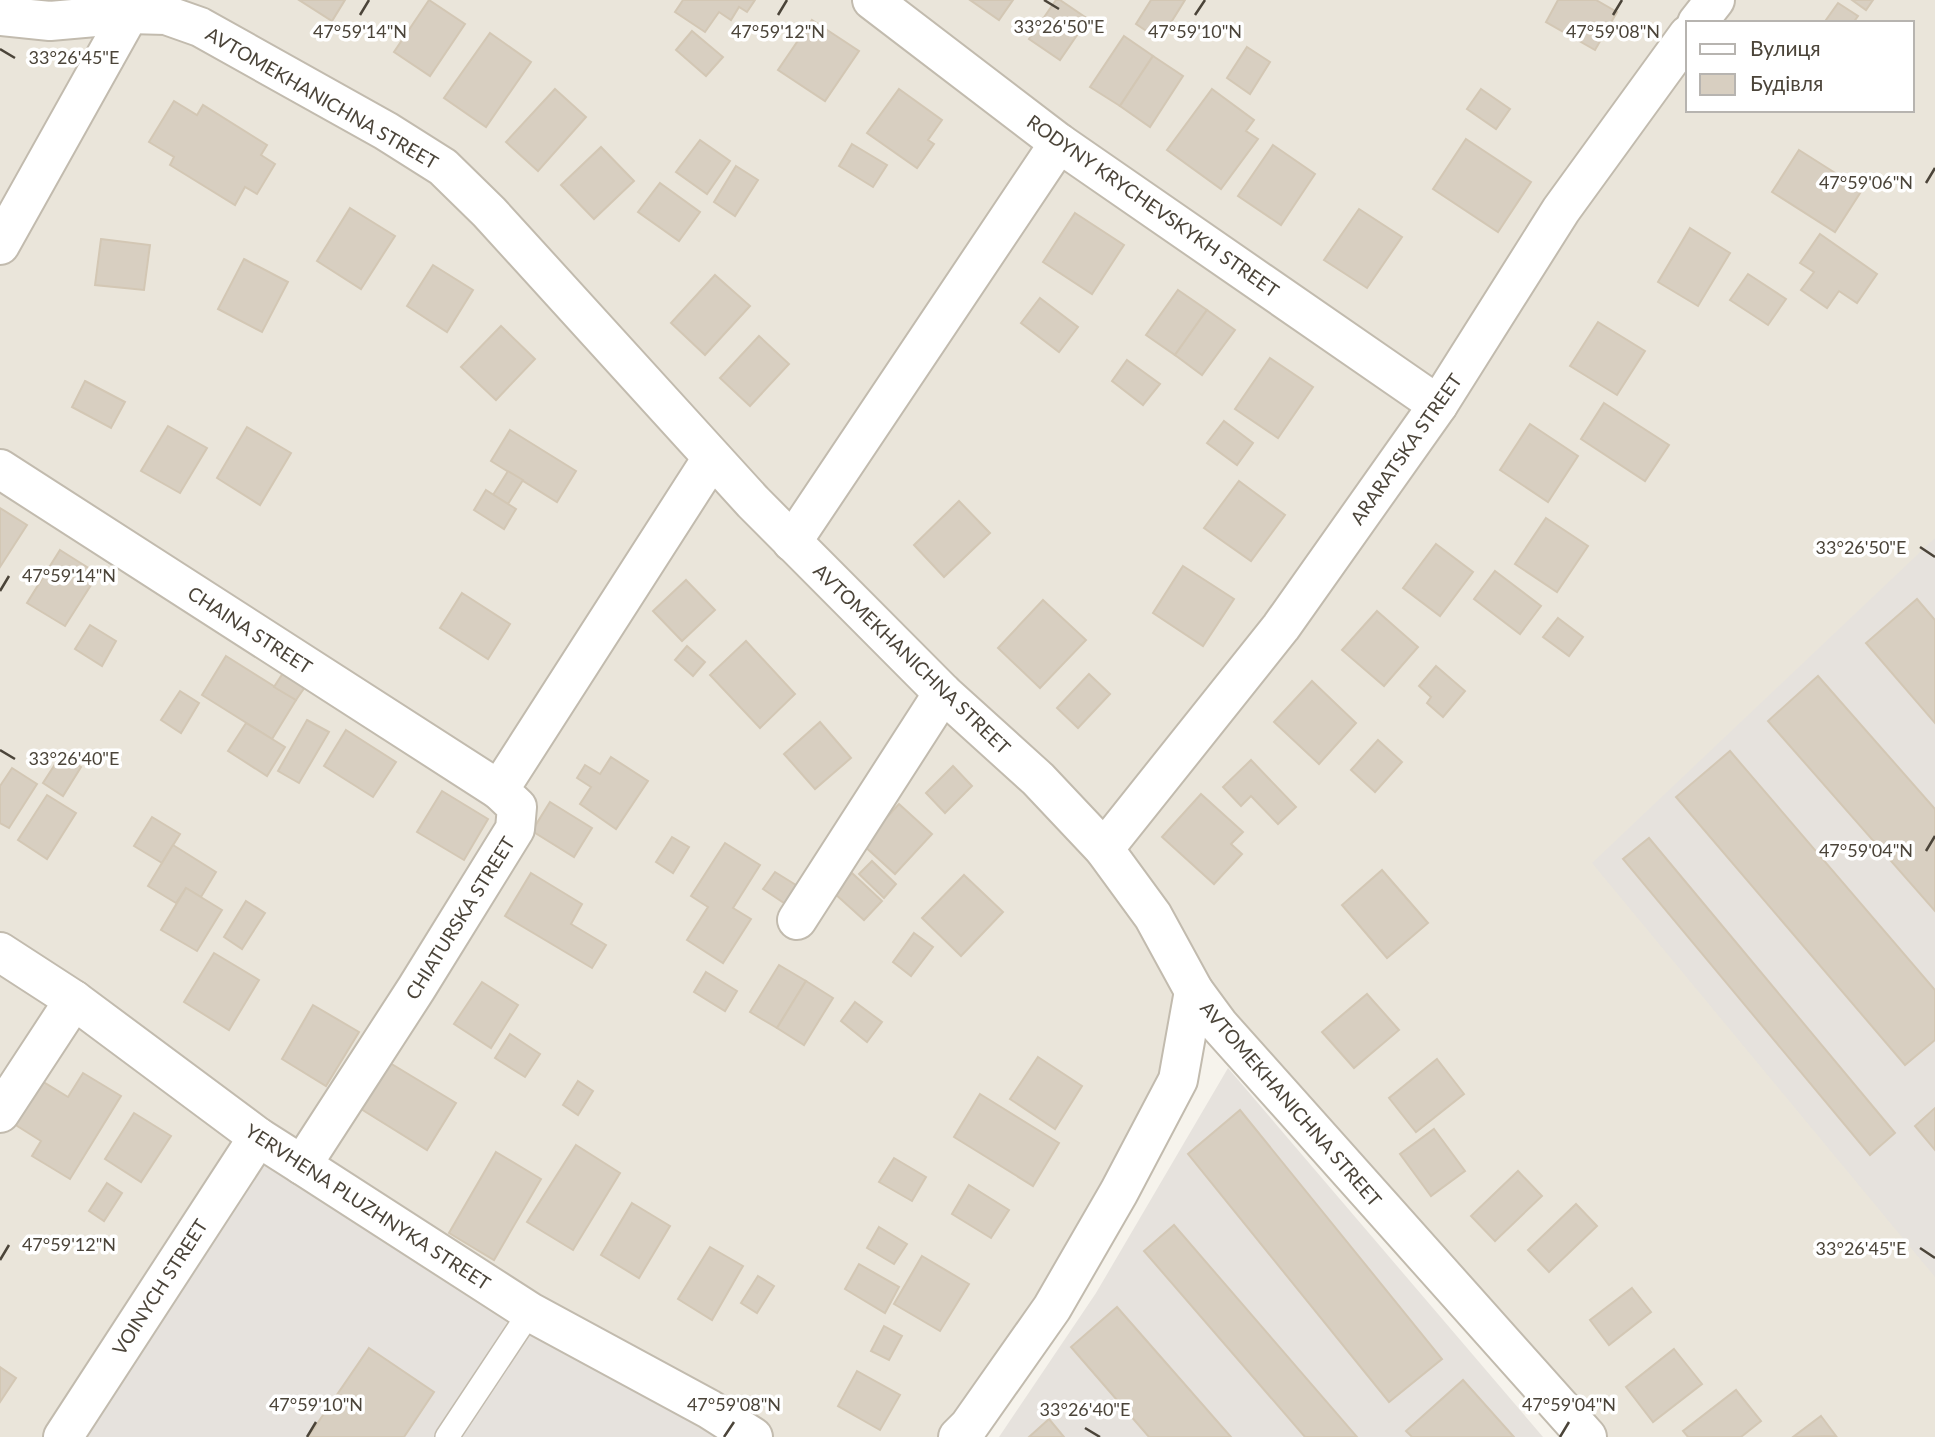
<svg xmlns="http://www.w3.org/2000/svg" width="1935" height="1437" viewBox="0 0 1935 1437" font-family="Lato,sans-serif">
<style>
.residential{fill:#eae5da;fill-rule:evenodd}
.industrial{fill:#e6e2dd}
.building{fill:#d8cfc1;stroke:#d3c7b4;stroke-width:2}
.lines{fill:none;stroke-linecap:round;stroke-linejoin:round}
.lane-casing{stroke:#c2bbae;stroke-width:26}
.street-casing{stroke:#c2bbae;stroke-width:42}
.lane{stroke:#fff;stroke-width:23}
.street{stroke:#fff;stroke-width:38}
.ticks{fill:none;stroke:#4b4439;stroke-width:2.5}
.labels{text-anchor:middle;stroke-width:7;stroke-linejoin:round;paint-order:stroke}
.street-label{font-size:19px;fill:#4b4439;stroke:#fff}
.ticks-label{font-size:18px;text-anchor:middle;fill:#4b4439;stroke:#fff;stroke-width:7;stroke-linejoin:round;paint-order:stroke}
</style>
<rect width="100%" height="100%" fill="#f6f3ec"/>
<path class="residential" d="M0,0H1935V1437H1587L1194,992L1178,1080L958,1437H0ZM1688,23H1912V110H1688Z"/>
<g class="industrial">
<polygon points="1935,538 1935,1277 1592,863"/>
<polygon points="1228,1068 1543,1437 999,1437 1096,1293"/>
<polygon points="258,1137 753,1437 63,1437"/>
</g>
<g class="building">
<polygon points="299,0 345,0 332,21"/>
<polygon points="429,0 465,24 430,76 394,52"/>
<polygon points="683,0 755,0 747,12 739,7 731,20 719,12 705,32 675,12"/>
<polygon points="970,0 1013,0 999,20"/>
<polygon points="1056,0 1060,0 1088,19 1060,60 1029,39"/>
<polygon points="1151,0 1185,0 1160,40 1136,24"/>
<polygon points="1558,0 1596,0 1617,12 1595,50 1546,22"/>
<polygon points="1852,0 1873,0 1866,10"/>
<polygon points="1838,3 1858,16 1853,23 1831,23 1826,20"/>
<polygon points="812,20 859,51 825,101 778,70"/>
<polygon points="692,31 723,57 706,76 676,50"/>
<polygon points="490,33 531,62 486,127 444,98"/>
<polygon points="1124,36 1153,56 1120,106 1090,87"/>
<polygon points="1247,47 1270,62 1250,94 1227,78"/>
<polygon points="1153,56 1183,76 1150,127 1120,106"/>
<polygon points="555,89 586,117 538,171 506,142"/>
<polygon points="899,89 942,120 928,140 934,144 917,168 867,133"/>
<polygon points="1212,89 1254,120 1246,131 1258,139 1221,189 1167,150"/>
<polygon points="1481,89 1510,109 1496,129 1467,109"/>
<polygon points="174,101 197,115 203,105 267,145 261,155 275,164 257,194 245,187 235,205 170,165 174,157 149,142"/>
<polygon points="1466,139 1531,182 1498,232 1433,189"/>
<polygon points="700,140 730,161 707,194 676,172"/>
<polygon points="852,144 887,165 873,187 839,166"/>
<polygon points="1273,145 1315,174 1281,225 1238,196"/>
<polygon points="601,147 634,181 594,219 561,185"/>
<polygon points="1799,150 1862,190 1835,232 1772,192"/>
<polygon points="736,166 758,180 735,216 714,202"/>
<polygon points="660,183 700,212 679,241 638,212"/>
<polygon points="350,208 395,236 361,289 317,261"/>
<polygon points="1359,209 1402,237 1367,288 1324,260"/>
<polygon points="1075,213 1124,245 1092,294 1043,262"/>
<polygon points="1690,228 1730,253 1698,306 1658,282"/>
<polygon points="1820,234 1877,274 1857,303 1839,291 1827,308 1801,290 1814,272 1800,263"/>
<polygon points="101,239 150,245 144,290 95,285"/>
<polygon points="244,259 288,282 262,332 218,309"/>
<polygon points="433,265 473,290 447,332 407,306"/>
<polygon points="1748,274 1786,299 1768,325 1730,300"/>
<polygon points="715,275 750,306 705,355 671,323"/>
<polygon points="1178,290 1207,310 1175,355 1146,335"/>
<polygon points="1040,298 1078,327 1059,352 1021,323"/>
<polygon points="1207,310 1235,330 1202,375 1175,355"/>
<polygon points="1598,322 1645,351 1617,395 1570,366"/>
<polygon points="501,326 535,359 496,400 461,367"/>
<polygon points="759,336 789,364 750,406 720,378"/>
<polygon points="1270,358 1313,387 1278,438 1235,409"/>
<polygon points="1127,360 1160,384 1143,405 1112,381"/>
<polygon points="85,381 125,402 111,428 72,407"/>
<polygon points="1604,403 1669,445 1645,481 1581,439"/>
<polygon points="1224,421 1253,443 1237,465 1207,443"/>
<polygon points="1530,424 1578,456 1548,502 1500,470"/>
<polygon points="168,426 207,448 180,493 141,471"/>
<polygon points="247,427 291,453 260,505 217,478"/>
<polygon points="510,430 576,471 557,502 491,461"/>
<polygon points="508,471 523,480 508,504 493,495"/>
<polygon points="1239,481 1285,515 1251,561 1204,528"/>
<polygon points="486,490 516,509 504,529 474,510"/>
<polygon points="959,501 990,533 944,577 914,545"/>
<polygon points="0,508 27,525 0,567"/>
<polygon points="1546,518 1588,546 1557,592 1515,564"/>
<polygon points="1436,544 1473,572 1440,616 1403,588"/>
<polygon points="60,550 98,574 65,626 27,603"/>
<polygon points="1183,566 1234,599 1203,646 1153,613"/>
<polygon points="1495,571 1541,606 1520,634 1474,599"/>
<polygon points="686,580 715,610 682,641 653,611"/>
<polygon points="462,593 510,624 488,659 440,628"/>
<polygon points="1917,599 1935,620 1935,723 1866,643"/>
<polygon points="1043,600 1086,640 1040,688 998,648"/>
<polygon points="1377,611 1418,647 1384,686 1342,650"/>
<polygon points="1558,618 1583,637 1569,656 1543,637"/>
<polygon points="90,625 116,641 102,666 75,649"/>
<polygon points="746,641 795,694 760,728 710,675"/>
<polygon points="687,646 705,662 693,676 675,660"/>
<polygon points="226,656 296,700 272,739 202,695"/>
<polygon points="1436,666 1465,691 1443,717 1427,703 1431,697 1419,686"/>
<polygon points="285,670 307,684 296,700 274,687"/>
<polygon points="1089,674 1110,694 1078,728 1057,708"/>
<polygon points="1818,676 1935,809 1935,911 1768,721"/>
<polygon points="1312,681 1356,723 1319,764 1274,722"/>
<polygon points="180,691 199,703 181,733 161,720"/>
<polygon points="307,720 329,732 299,783 278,771"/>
<polygon points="820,722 851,758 815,789 784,754"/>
<polygon points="246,723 285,747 267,776 228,751"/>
<polygon points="346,730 396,762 373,797 324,766"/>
<polygon points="1378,740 1402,762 1375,792 1351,770"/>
<polygon points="1730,751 1935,990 1935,1040 1905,1065 1676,797"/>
<polygon points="61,755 81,767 63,796 43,783"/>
<polygon points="611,757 648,781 616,829 580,804 591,787 577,778 585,765 600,774"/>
<polygon points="1251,760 1296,807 1278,824 1251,796 1241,806 1223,787"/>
<polygon points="953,766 972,786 945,813 926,793"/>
<polygon points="12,768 37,784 9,828 0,823 0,786"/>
<polygon points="442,791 488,819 464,860 417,832"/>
<polygon points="1201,794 1243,832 1231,844 1242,854 1214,884 1162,837"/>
<polygon points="47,795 76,813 47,859 18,840"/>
<polygon points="550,802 592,828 574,857 532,831"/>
<polygon points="899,804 932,834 895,874 862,844"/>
<polygon points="152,817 180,834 162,863 134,846"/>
<polygon points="672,837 689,847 673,873 656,862"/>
<polygon points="1649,838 1895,1133 1870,1155 1623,859"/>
<polygon points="725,843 760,865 733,908 751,919 723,963 687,940 708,907 691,896"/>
<polygon points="173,845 216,872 201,897 186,888 176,903 148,886"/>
<polygon points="872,861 896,884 884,898 859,874"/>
<polygon points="1382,870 1428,923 1387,958 1342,905"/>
<polygon points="775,872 804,890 793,909 763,889"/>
<polygon points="531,873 582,904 571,924 606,945 592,968 505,916"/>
<polygon points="852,873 882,901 864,920 834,893"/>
<polygon points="964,875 1003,912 961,956 922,918"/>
<polygon points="186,888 222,910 197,951 161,930"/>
<polygon points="246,901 265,913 242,949 224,937"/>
<polygon points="914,933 933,947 911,976 893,962"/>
<polygon points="214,953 259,980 229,1030 184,1002"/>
<polygon points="779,965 806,981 777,1028 750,1012"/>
<polygon points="706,972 737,991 725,1011 694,992"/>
<polygon points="806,981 833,998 804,1045 777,1028"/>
<polygon points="482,982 518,1005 491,1048 454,1024"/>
<polygon points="1367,994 1399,1030 1354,1068 1322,1032"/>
<polygon points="855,1002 882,1022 867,1042 841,1021"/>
<polygon points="313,1005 359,1032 326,1086 282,1059"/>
<polygon points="510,1034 540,1054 525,1077 495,1058"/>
<polygon points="1038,1057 1082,1086 1055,1129 1010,1099"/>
<polygon points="1437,1059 1464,1094 1416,1132 1389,1098"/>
<polygon points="390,1063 456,1103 427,1150 361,1109"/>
<polygon points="83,1073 121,1096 70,1179 32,1156 41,1141 14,1124 40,1080 68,1097"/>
<polygon points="578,1081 593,1091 578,1115 563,1105"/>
<polygon points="980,1094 1059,1143 1033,1186 954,1137"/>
<polygon points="1935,1108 1935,1150 1915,1126"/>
<polygon points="1240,1110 1442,1359 1389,1402 1188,1154"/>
<polygon points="134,1113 171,1136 141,1182 105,1159"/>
<polygon points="1434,1129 1465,1171 1431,1196 1400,1154"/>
<polygon points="576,1145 620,1173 573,1250 527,1222"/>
<polygon points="496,1152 541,1179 494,1260 449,1233"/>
<polygon points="894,1158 926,1177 912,1201 879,1182"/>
<polygon points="1518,1171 1542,1196 1495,1241 1471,1216"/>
<polygon points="107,1183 122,1193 104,1221 89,1211"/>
<polygon points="969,1185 1009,1210 991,1238 952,1214"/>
<polygon points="632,1203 670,1226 639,1278 601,1255"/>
<polygon points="1576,1204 1597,1226 1549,1272 1528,1250"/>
<polygon points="1174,1225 1357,1437 1305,1437 1144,1251"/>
<polygon points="879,1227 907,1244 894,1264 867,1248"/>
<polygon points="710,1247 743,1266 712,1320 678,1299"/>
<polygon points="922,1256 969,1284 940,1331 894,1304"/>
<polygon points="859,1264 899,1287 885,1313 845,1289"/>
<polygon points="758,1276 774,1286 757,1313 741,1303"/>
<polygon points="1632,1288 1651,1312 1609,1345 1590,1320"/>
<polygon points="1117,1307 1231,1437 1149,1437 1071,1347"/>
<polygon points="884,1326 902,1336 889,1360 871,1351"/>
<polygon points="369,1348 434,1392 404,1437 308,1437"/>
<polygon points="1674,1349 1702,1384 1653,1422 1626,1387"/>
<polygon points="0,1367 16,1378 0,1402"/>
<polygon points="857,1371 900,1395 880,1430 838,1406"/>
<polygon points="1463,1380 1514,1437 1412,1437 1406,1431"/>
<polygon points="1736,1390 1761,1421 1741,1437 1688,1437 1683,1431"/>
<polygon points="1821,1416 1836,1436 1793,1437"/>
<polygon points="1049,1419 1064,1437 1029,1437"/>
</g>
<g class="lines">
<g class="lane-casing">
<polyline id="lane" points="447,1437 530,1312"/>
</g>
<g class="street-casing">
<g id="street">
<polyline points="872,0 1059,143 1438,405"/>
<polyline points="0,16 50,21 129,14 166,15 200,27 386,131 443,167 489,212 753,502 943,693 1038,779 1104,849 1153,916 1194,991 1219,1025 1587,1437"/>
<polyline points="1697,23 1715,0"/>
<polyline points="0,245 137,0"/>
<polyline points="0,469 499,790"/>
<polyline points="792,542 1059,143"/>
<polyline points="1104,849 1281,627 1438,405 1561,210 1688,35"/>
<polyline points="797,920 943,693"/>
<polyline points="0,952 74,1000 258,1137 302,1165 530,1312 709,1409 753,1437"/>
<polyline points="0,1113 74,1000"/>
<polyline points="302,1165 416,989 515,829 517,807 499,790 712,458"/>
<polyline points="63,1437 258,1137"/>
<polyline points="958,1437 969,1426 1052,1308 1119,1192 1178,1080 1194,991"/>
</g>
</g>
<use href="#lane" class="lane"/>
<use href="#street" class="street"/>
</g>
<path class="ticks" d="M1044,0L1059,9M360,15L369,0M778,15L787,0M1195,15L1205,0M1613,15L1622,0M0,49L15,58M1926,183L1935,168M1920,547L1935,557M0,591L9,576M0,750L15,759M1926,851L1935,836M1920,1248L1935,1258M0,1260L9,1245M1085,1428L1100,1437M307,1437L316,1422M724,1437L734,1422M1560,1437L1569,1422"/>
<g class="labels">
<g class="street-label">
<text transform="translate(322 98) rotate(30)" y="7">AVTOMEKHANICHNA STREET</text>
<text transform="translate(1153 206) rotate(35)" y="7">RODYNY KRYCHEVSKYKH STREET</text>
<text transform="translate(1406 449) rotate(-55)" y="7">ARARATSKA STREET</text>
<text transform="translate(250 630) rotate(33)" y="7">CHAINA STREET</text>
<text transform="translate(912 659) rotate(44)" y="7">AVTOMEKHANICHNA STREET</text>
<text transform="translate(460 918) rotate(-58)" y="7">CHIATURSKA STREET</text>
<text transform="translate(1291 1104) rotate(49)" y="7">AVTOMEKHANICHNA STREET</text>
<text transform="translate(368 1207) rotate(33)" y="7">YERVHENA PLUZHNYKA STREET</text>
<text transform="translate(160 1287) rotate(-57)" y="7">VOINYCH STREET</text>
</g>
</g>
<g class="ticks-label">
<text x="1059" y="33">33°26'50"E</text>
<text x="360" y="38">47°59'14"N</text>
<text x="778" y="38">47°59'12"N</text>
<text x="1195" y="38">47°59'10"N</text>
<text x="1613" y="38">47°59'08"N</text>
<text x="74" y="64">33°26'45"E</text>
<text x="1866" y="189">47°59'06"N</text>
<text x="1861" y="554">33°26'50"E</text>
<text x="69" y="582">47°59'14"N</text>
<text x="74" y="765">33°26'40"E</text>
<text x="1866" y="857">47°59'04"N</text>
<text x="69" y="1251">47°59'12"N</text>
<text x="1861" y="1255">33°26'45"E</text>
<text x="316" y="1411">47°59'10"N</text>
<text x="734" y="1411">47°59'08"N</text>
<text x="1569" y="1411">47°59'04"N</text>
<text x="1085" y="1416">33°26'40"E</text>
</g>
<rect x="1686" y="21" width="228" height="91" fill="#ffffff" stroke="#b7b4b0" stroke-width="2"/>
<rect x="1700" y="44" width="35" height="10" fill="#ffffff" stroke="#b7b4b0" stroke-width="2"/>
<text x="1750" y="56" font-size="21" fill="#4b4439">Вулиця</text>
<rect x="1700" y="74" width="35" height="21" fill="#d8cfc1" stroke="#b7b4b0" stroke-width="2"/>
<text x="1750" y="91" font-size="21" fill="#4b4439">Будівля</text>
</svg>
